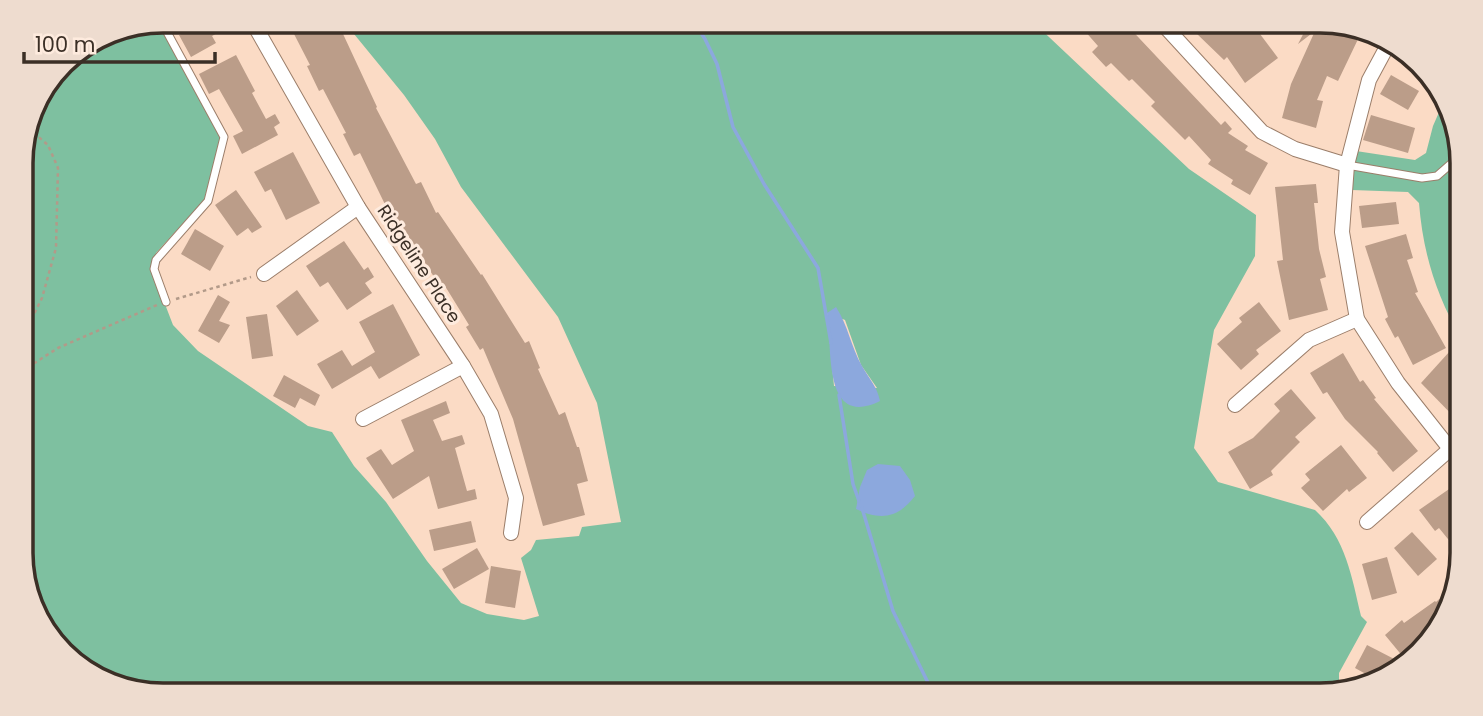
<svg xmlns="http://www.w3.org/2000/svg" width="1483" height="716" viewBox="0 0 1483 716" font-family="Poppins,sans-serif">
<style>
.green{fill:#7ec0a0;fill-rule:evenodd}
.water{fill:#8ca8dd}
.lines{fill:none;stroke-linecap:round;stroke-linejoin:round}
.stream{stroke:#8ca8dd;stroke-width:3.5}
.building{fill:#bb9d89}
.lane-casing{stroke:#9b7e6a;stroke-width:9}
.street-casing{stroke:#9b7e6a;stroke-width:16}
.path{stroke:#b29a89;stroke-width:2.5;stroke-dasharray:3.5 3.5;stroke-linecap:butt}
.lane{stroke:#fff;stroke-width:7}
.street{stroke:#fff;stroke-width:14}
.labels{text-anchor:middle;stroke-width:6;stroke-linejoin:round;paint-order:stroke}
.street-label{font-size:18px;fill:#3b2f26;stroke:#feebde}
.rim{fill:none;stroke:#3b2f26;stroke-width:3.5}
</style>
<rect width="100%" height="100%" fill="#fbdbc5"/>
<g class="green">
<path d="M347,21H1032L1189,169L1256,215L1255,256L1214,330L1194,448L1218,482L1315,510C1346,538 1352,578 1361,616L1367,622L1339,673V691L1329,695H163L101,681L50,639L22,572L21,153L36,100L69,57L109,32L159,22L222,134L204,200L156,253L153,273L173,325L198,351L308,426L332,432L354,466L386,502L427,561L461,603L487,614L524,620L539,616L521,558L531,550L536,540L579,536L582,527L621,522L597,403L558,317L461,187L435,139L404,95L354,34ZM827,313L845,320L861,365L877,388L834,386Z"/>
<path d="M1443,103L1461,145V338C1436,295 1423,253 1419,203L1408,192L1352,190L1356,151L1415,160L1426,153L1433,126Z"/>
</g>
<g class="water">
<path d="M836,307C848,325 851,347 862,366C869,379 877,386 880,401C821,430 833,344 827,313Z"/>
<path d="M878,464L900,466L910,480L915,496C898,518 881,521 856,509L860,487L867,470Z"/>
</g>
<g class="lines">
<g class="stream">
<polyline points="693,21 705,39 717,64 733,127 764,184 818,268 831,343"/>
<polyline points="839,395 853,484 859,501"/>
<polyline points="862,508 893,611 934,695"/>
</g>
</g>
<g class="building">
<polygon points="179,21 218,21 223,30 212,36 216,43 191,57 179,35 185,32"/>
<polygon points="319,21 337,21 377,107 376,108 416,184 421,182 436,213 438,212 481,275 482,274 525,343 529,341 540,368 538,369 559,415 565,412 577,447 579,447 588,481 577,484 585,515 543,526 513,419 483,348 480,350 466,327 469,325 445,286 441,288 400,223 395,225 360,153 354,156 343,134 346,133 323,89 319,91 307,66 310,65 294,34"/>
<polygon points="1076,21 1123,21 1221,125 1225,121 1232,129 1228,133 1248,146 1245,150 1268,163 1250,195 1231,184 1233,180 1208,164 1211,160 1189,136 1185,140 1151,106 1155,102 1132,79 1129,81 1111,63 1106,67 1092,52 1098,46"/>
<polygon points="1207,21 1259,21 1266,28 1260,34 1278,58 1245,83 1227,57 1224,60 1196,33"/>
<polygon points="1310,21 1343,26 1360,35 1338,81 1327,76 1317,100 1323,101 1316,128 1282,118 1291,84 1315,31 1298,44"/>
<polygon points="236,55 255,91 252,93 266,119 275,114 280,123 274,127 278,135 242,154 233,136 243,131 219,89 209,94 199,74"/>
<polygon points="1391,75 1419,91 1408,110 1380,94"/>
<polygon points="1371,115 1415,128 1408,153 1363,140"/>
<polygon points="293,152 320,203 286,220 271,189 265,192 254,172"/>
<polygon points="1316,184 1318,203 1314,203 1319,249 1326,277 1320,279 1328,310 1289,320 1277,261 1283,260 1275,187"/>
<polygon points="236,190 262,227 252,233 248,228 237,236 215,205"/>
<polygon points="1396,202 1399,224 1362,228 1359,206"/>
<polygon points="195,229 224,246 210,271 181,254"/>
<polygon points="1406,234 1413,258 1407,260 1418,292 1415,293 1446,348 1413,365 1398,336 1395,338 1385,319 1388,317 1365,246"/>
<polygon points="344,241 364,270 368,267 374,277 365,283 372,293 347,310 328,282 320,287 306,266"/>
<polygon points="297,290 319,321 297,336 276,306"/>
<polygon points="218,295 230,302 219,321 230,325 219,343 198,331"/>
<polygon points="1259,302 1281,331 1256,350 1259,354 1241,370 1217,344 1242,322 1239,318"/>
<polygon points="393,304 420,355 379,379 371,366 332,389 317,364 342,350 352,366 375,352 359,322"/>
<polygon points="267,314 273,356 252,359 246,317"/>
<polygon points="1450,351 1461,362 1462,425 1421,383"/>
<polygon points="1343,353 1360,382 1363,380 1376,398 1374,399 1418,451 1393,472 1377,453 1378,452 1345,419 1327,392 1323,394 1310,373"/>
<polygon points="284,375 320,395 315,406 300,398 295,408 273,396"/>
<polygon points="1291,389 1316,418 1295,437 1300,442 1271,471 1273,475 1250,489 1228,452 1253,438 1280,411 1274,404"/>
<polygon points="446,401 450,413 433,420 442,441 462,435 465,444 455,448 467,491 475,489 477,499 438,509 429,476 393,499 366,458 381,449 392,465 414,451 401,420"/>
<polygon points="1341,445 1367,478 1349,492 1347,489 1323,511 1301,488 1310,480 1305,474"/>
<polygon points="1452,487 1462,501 1461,555 1439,528 1435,531 1419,510"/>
<polygon points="471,521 476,542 434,551 429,530"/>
<polygon points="1412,532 1437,559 1418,576 1394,548"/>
<polygon points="477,548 489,569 454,589 442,569"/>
<polygon points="1387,557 1397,593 1372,600 1362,564"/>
<polygon points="491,566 521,571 515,608 485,603"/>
<polygon points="1454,586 1448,615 1429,637 1404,658 1385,635 1402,620 1404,623 1435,601 1436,602"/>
<polygon points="1367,645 1402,663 1399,671 1375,679 1355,668"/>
</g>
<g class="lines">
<g class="lane-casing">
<g id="lane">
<polyline points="161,21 224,137 208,201 156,260 154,269 166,302"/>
<polyline points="1347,165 1422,178 1437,176 1461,155"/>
</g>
</g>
<g class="street-casing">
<g id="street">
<polyline points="252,21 358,207 463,366 491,414 516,498 511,533"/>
<polyline points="1160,21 1262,132 1295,149 1347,165"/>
<polyline points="256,28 271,21"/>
<polyline points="1390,41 1369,80 1347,165 1342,232 1357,319 1398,383 1462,464"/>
<polyline points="264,274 358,207"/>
<polyline points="1235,405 1309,340 1357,319"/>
<polyline points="363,419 463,366"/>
<polyline points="1367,522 1449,450"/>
</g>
</g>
<g class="path">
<polyline points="176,299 251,277"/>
<polyline points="22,338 42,298 56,248 58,168 48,145 28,128"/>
<polyline points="22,371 58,348 157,305"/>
</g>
<use href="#lane" class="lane"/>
<use href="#street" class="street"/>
</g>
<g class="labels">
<g class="street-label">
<text transform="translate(419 264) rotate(57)" y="6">Ridgeline Place</text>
</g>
</g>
<path d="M0 0H1483V716H0ZM163 33H1320A130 130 0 0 1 1450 163V553A130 130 0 0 1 1320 683H163A130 130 0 0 1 33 553V163A130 130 0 0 1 163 33Z" fill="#eedccf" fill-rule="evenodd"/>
<path class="rim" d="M163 33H1320A130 130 0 0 1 1450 163V553A130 130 0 0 1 1320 683H163A130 130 0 0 1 33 553V163A130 130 0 0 1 163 33Z"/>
<path d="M24 52v10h191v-10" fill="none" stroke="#3b2f26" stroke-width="3.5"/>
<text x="35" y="52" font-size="21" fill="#3b2f26" stroke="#feebde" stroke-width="5" paint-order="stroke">100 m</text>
</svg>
